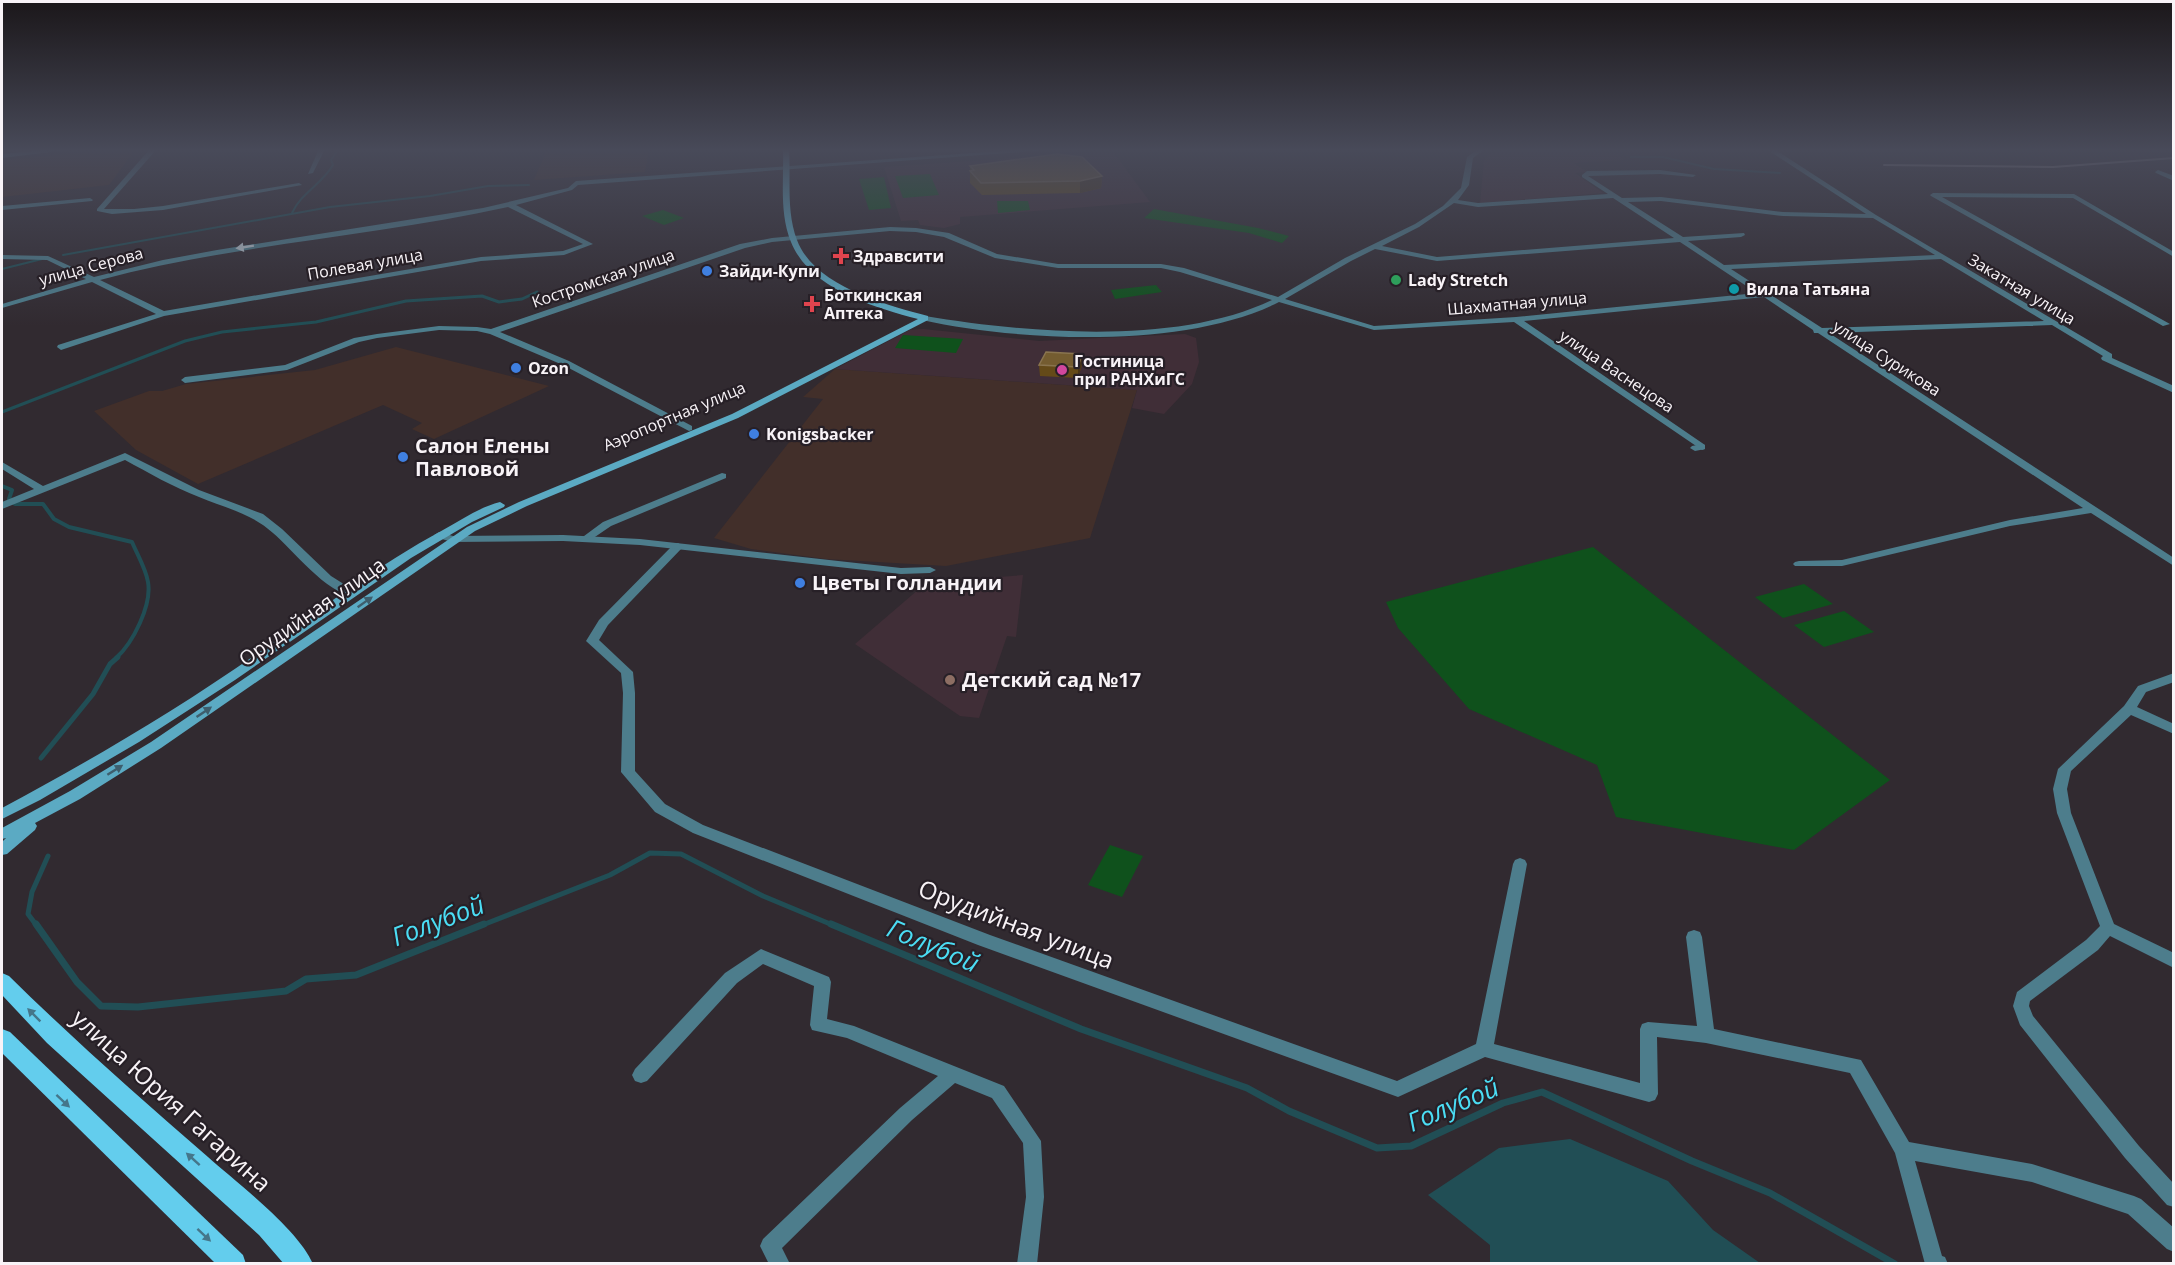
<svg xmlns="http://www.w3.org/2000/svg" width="2175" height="1265" viewBox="0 0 2175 1265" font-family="'Open Sans',sans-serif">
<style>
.industrial{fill:#422f2a}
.education{fill:#402e37}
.green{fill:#0f511c}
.water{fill:#214e55}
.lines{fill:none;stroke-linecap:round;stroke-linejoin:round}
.stream-far4{stroke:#214e55;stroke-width:2}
.stream-far3{stroke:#214e55;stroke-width:3}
.stream-far2{stroke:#214e55;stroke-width:4}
.stream-far1{stroke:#214e55;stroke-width:5}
.stream{stroke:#214e55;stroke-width:7}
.minor{fill:#4d7d8c;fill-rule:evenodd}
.tertiary{fill:#4d7d8c;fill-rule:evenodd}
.secondary{fill:#5baac3;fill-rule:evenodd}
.primary{fill:#63cded;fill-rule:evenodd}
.rail{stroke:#979196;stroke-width:2}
.wall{fill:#644a18}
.shaded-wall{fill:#493517}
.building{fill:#745c30;stroke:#89744f;stroke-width:1.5}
.oneway{fill:#bccad2}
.oneway2{fill:#3e5e6d}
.oneway3{fill:#45768a}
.health-dot{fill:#e0444e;stroke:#272027;stroke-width:2}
.shop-dot{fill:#3f7fe0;stroke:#272027;stroke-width:2}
.leisure-dot{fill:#2e9e5b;stroke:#272027;stroke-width:2}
.culture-dot{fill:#0f9aa8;stroke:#272027;stroke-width:2}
.hotel-dot{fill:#d1479c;stroke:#272027;stroke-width:2}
.education-dot{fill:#8d6e63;stroke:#272027;stroke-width:2}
.labels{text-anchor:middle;stroke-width:4.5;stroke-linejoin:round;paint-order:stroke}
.far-poi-label{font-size:16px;font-weight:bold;fill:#f8f3f7;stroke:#272027;text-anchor:start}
.far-street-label{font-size:16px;fill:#f8f3f7;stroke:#272027}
.poi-label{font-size:20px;font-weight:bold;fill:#f8f3f7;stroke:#272027;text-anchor:start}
.street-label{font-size:20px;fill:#f8f3f7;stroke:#272027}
.near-street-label{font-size:24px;fill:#f8f3f7;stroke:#272027}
.near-water-label{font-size:26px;font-style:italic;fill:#4bddf4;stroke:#272027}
</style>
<rect width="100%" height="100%" fill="#312a30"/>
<g class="industrial">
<polygon points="120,149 136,149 109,185 2,197 2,160"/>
<polygon points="547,149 649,149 645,172 534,180"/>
<polygon points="396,347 549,386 434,439 412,429 422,423 383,405 198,484 136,450 94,411 149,391 162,391 186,384 315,370"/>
<polygon points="835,369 1137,390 1090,538 946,566 826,559 751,549 714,538 823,399 803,397"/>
</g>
<g class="education">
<polygon points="1510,149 1616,153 1624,160 1574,163 1587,172 1575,173 1603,193 1480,203 1484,160 1491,153"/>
<polygon points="1100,152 1114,153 1150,202 960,217 960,224 944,228 920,225 918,220 901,221 884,167"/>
<polygon points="923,329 1039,341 1185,334 1196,338 1199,362 1192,384 1164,414 1132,408 1137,390 835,369 910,330"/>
<polygon points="1023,575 1016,637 1007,636 979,718 960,716 855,644 926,583"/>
</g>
<g class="green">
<polygon points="930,174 939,195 903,198 895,176"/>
<polygon points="884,177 891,208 869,210 859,179"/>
<polygon points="997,201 1028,201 1030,210 998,213"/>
<polygon points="1154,209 1258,228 1289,236 1282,243 1249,233 1144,218"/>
<polygon points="663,210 684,218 664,225 642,216"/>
<polygon points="1156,285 1162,292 1115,299 1111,290"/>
<polygon points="903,335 963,339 956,353 895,348"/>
<polygon points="1593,547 1890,780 1794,850 1616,817 1597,765 1469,709 1398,628 1386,602"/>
<polygon points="1804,584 1833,604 1783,618 1755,597"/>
<polygon points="1844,611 1874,632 1824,647 1794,625"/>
<polygon points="1110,845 1143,856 1122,897 1088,885"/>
</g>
<polygon class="water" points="1570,1139 1668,1181 1713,1230 1760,1263 1490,1263 1490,1245 1428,1195 1499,1148"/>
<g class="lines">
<g class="stream-far4">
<polyline points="1631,157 1663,157 1714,169 1780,173"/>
<path d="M292,213C301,193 322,184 333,165L331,160L339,149"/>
<polyline points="63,255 330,207 430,196 488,186 529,185"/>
<polyline points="2,269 42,259"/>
</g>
<polyline class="stream-far3" points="2,412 185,341 222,332 316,322 406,301 482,296 499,302 522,299 537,292"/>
<path class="stream-far2" d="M2,486L12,490L9,499L15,504H43L54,519L69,527L132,542C137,554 146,569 148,582C152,605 133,643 116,658"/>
<g class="stream-far1">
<polyline points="41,758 93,694 110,664 118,657"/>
<polyline points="37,926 28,914 32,892 48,856"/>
<polyline points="480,926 610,875 650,853 681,854 763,896 835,926"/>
</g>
<g class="stream">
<polyline points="36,924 77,982 101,1006 138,1007 286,991 306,979 356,975 484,924"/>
<polyline points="831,924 1081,1029 1247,1088 1289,1111 1377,1148 1411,1146 1503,1103 1542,1092 1692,1161 1770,1193 1895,1264"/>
</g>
<g class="minor">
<polygon points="150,149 157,149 104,209 134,209 163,206 299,183 302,185 163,210 112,214 97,211 97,209"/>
<polygon points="319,149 325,149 313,173 308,174"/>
<path d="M1030,149H1063L578,185L572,190L516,205L593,244L564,255L481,261L164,316L61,350L57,347L58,345L156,314L92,282L2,308V304L86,279L47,260L2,259V255L48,256L94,277L163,260L217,250L483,208L568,188L576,181ZM508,207L583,244L563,251L481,257L164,311L100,280C234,244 373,237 508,207Z"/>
<path d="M1478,149H1485L1473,158L1469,185L1458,200L1478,203L1608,194L1582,177V175L1587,171L1660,170L1696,175L1693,177L1660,174L1588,176L1622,198L1661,197L1783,212L1866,214L1766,149H1774L1876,215L2112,354V358L2174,386V393L2102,360L2101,358L2103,356L2052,325L1829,333L2174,558V566L2091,513L2010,526L1842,566H1795L1793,564L1795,562L1799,561L1842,560L2010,520L2083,508L1818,333H1814L1813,330L1764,297L1524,321L1705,445V449L1702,450L1514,322L1374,330L1279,302C1186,349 1022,342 922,320V316H925C1027,333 1176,346 1272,300L1180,272L1161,268H1058L995,258L944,237L916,232L890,231L772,242L745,248L500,332L569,361L692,426V430L689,431L563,365L490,334L477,331L439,330L377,338L359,342L287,370L185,383L181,380L185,377L285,365L354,338L377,334L439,326L477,327L491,329L740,244L772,238L890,227L916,228L949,233L997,254L1058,264H1161L1184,268L1278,297L1345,258L1415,224L1443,206L1461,188L1467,157ZM1613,198L1674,238L1437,257L1382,246L1419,227L1454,203L1478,207ZM1661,201L1783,216L1873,218L1935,255L1724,265L1688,241L1741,237L1745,235L1744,233L1683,237L1628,202ZM1680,242L1757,293L1516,317L1374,326L1285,299L1351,261L1375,249L1437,261ZM1941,259L2044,321L1822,328L1731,269Z"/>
<polygon points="2158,170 2174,176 2174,181 2156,173 2155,172"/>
<polygon points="1933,193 2074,194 2174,252 2174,257 2073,198 1942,197 2170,324 2163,326 1931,196 1930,195"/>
<polygon points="90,198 93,200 92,201 2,210 2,206"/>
<path d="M125,453L199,490L263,514L282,529L331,576L358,593L356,595C332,600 291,548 273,533C251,513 225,508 199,497C173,487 149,473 125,460L2,509V502L34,489L2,469V462L43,486Z"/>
<polygon points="722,473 726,474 726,478 611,526 589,541 581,541 580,539 603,522"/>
<polygon points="678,543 683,546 682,548 608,625 599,640 633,672 635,693 635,771 665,804 703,825 990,935 1397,1081 1476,1044 1513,864 1515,860 1520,858 1525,860 1527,864 1494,1044 1640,1083 1640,1029 1642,1024 1648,1022 1697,1026 1686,937 1688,932 1694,930 1700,932 1702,937 1714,1029 1861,1060 1909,1142 2032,1164 2134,1196 2141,1199 2174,1228 2174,1252 2167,1249 2128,1214 2032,1182 1915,1161 1942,1256 1945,1257 1948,1264 1925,1264 1895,1153 1850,1073 1706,1043 1657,1037 1658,1094 1655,1100 1649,1102 1485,1057 1398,1097 978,945 693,833 655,812 621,772 623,693 621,673 586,641 599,620 674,544"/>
<polygon points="2174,673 2174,682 2146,692 2137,707 2174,724 2174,734 2131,715 2071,771 2067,789 2071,813 2114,924 2174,953 2174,968 2110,936 2098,950 2030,1001 2029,1006 2033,1016 2139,1146 2174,1184 2174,1207 2167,1205 2125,1158 2020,1025 2013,1006 2017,992 2086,940 2100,926 2057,813 2053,789 2058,769 2124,706 2138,686"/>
<polygon points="761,949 829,977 831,982 827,1019 854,1026 1004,1086 1041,1141 1044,1197 1037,1264 1017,1264 1026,1197 1023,1143 992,1098 955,1083 912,1120 782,1248 790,1264 769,1264 760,1246 763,1239 900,1108 938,1076 847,1038 812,1030 810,1025 814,986 763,964 737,983 647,1081 641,1083 635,1081 632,1075 635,1069 725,973"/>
</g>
<g class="tertiary">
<polygon points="52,149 76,149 2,158 2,154"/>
<polygon points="1702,444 1705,445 1705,449 1695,451 1690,448 1692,446"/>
<polygon points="439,532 453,536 563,535 640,539 901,568 930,567 936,570 930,573 901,574 640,545 563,541 452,542 435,537 434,535"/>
</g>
<g class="secondary">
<path d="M783,149H789C791,179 786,211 797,240C814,286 886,305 928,316V320L738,418L527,506L475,531L161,748L80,799L35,823L37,826L35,830L7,854L2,855V842L6,838L2,839V828L70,791L151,742L467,527L519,502L732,414L918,319C873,307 810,289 791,242C779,212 784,180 783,149Z"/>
<path d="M500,502L505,505L504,507L472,522L411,558L235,680L139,742L40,800L2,819V808C90,761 176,710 258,653C319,611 378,565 443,530C461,520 480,507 500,502Z"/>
</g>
<g class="primary">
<path d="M2,973L9,976C73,1039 140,1098 208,1157C236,1182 299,1230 313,1264H284L259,1235L47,1043L2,995Z"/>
<polygon points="2,1029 10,1032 243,1255 246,1264 216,1264 2,1053"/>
</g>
<polyline class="rail" points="1884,165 2053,167 2174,158"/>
</g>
<g class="wall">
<polygon points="970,166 1102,176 1101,188 1080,193 982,195 970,183"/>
<polygon points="1082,354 1082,365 1078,378 1040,376 1039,365"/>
</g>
<g class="shaded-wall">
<polygon points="1102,176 1101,188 1080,193 1080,181"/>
<polygon points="1082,354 1082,365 1078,378 1078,367"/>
</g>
<g class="building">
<polygon points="1057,154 1082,157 1102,176 1080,181 981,183 970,171 974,170 970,166"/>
<polygon points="1046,352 1082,354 1078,367 1039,365"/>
</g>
<defs><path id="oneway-solid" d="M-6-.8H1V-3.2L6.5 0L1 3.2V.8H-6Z" transform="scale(1.5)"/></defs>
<use class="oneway" href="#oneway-solid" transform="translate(245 247) rotate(171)"/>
<g class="oneway2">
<use href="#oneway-solid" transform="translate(365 602) rotate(-35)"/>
<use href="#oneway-solid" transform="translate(204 712) rotate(-34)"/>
<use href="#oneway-solid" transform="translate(115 770) rotate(-32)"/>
</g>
<g class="oneway3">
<use href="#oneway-solid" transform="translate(34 1015) rotate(-135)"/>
<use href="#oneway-solid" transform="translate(63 1101) rotate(43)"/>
<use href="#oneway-solid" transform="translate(193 1159) rotate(-138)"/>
<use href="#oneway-solid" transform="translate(204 1235) rotate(43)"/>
</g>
<linearGradient id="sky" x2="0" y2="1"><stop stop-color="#1b171a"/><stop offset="0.46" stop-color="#484a59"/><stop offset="1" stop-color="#484a59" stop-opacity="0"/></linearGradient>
<rect width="2175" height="326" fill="url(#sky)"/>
<g class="health-dot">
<path d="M838 247h6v6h6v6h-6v6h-6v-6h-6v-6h6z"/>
<path d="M809 295h6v6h6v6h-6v6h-6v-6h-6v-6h6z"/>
</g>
<g class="shop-dot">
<circle cx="707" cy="271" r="6"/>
<circle cx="516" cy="368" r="6"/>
<circle cx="754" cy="434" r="6"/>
<circle cx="403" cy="457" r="6"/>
<circle cx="800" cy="583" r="6"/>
</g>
<circle class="leisure-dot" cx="1396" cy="280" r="6"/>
<circle class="culture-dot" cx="1734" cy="289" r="6"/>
<circle class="hotel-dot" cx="1062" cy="370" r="6"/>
<circle class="education-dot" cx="950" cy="680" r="6"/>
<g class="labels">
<g class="far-poi-label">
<text x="853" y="262">Здравсити</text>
<text x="719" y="277">Зайди-Купи</text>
<text x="1408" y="286">Lady Stretch</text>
<text x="1746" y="295">Вилла Татьяна</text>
<text x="824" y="301">Боткинская<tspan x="824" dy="18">Аптека</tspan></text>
<text x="1074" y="367">Гостиница<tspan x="1074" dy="18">при РАНХиГС</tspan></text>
<text x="528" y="374">Ozon</text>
<text x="766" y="440">Konigsbacker</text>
</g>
<g class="far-street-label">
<text transform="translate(365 264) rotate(-10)" y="6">Полевая улица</text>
<text transform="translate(91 266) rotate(-15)" y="6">улица Серова</text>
<text transform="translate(603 278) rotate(-19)" y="6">Костромская улица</text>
<text transform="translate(2022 289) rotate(31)" y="6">Закатная улица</text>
<text transform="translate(1517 303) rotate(-5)" y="6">Шахматная улица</text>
<text transform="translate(1887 358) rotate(33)" y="6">улица Сурикова</text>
<text transform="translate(1617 371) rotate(34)" y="6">улица Васнецова</text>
<text transform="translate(674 416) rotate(-23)" y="6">Аэропортная улица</text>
</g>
<g class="poi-label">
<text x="415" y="453">Салон Елены<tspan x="415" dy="23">Павловой</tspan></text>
<text x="812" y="590">Цветы Голландии</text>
<text x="962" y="687">Детский сад №17</text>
</g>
<g class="street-label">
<text transform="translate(312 612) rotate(-35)" y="7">Орудийная улица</text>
</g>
<g class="near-street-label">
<text transform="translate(1016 925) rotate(21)" y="8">Орудийная улица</text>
<text transform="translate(171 1101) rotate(42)" y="8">улица Юрия Гагарина</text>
</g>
<g class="near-water-label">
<text transform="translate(438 921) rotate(-21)" y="9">Голубой</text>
<text transform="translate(933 946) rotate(23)" y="9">Голубой</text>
<text transform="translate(1453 1105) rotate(-23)" y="9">Голубой</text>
</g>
</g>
<rect width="2175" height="1265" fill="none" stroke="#f8f3f7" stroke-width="6"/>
</svg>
